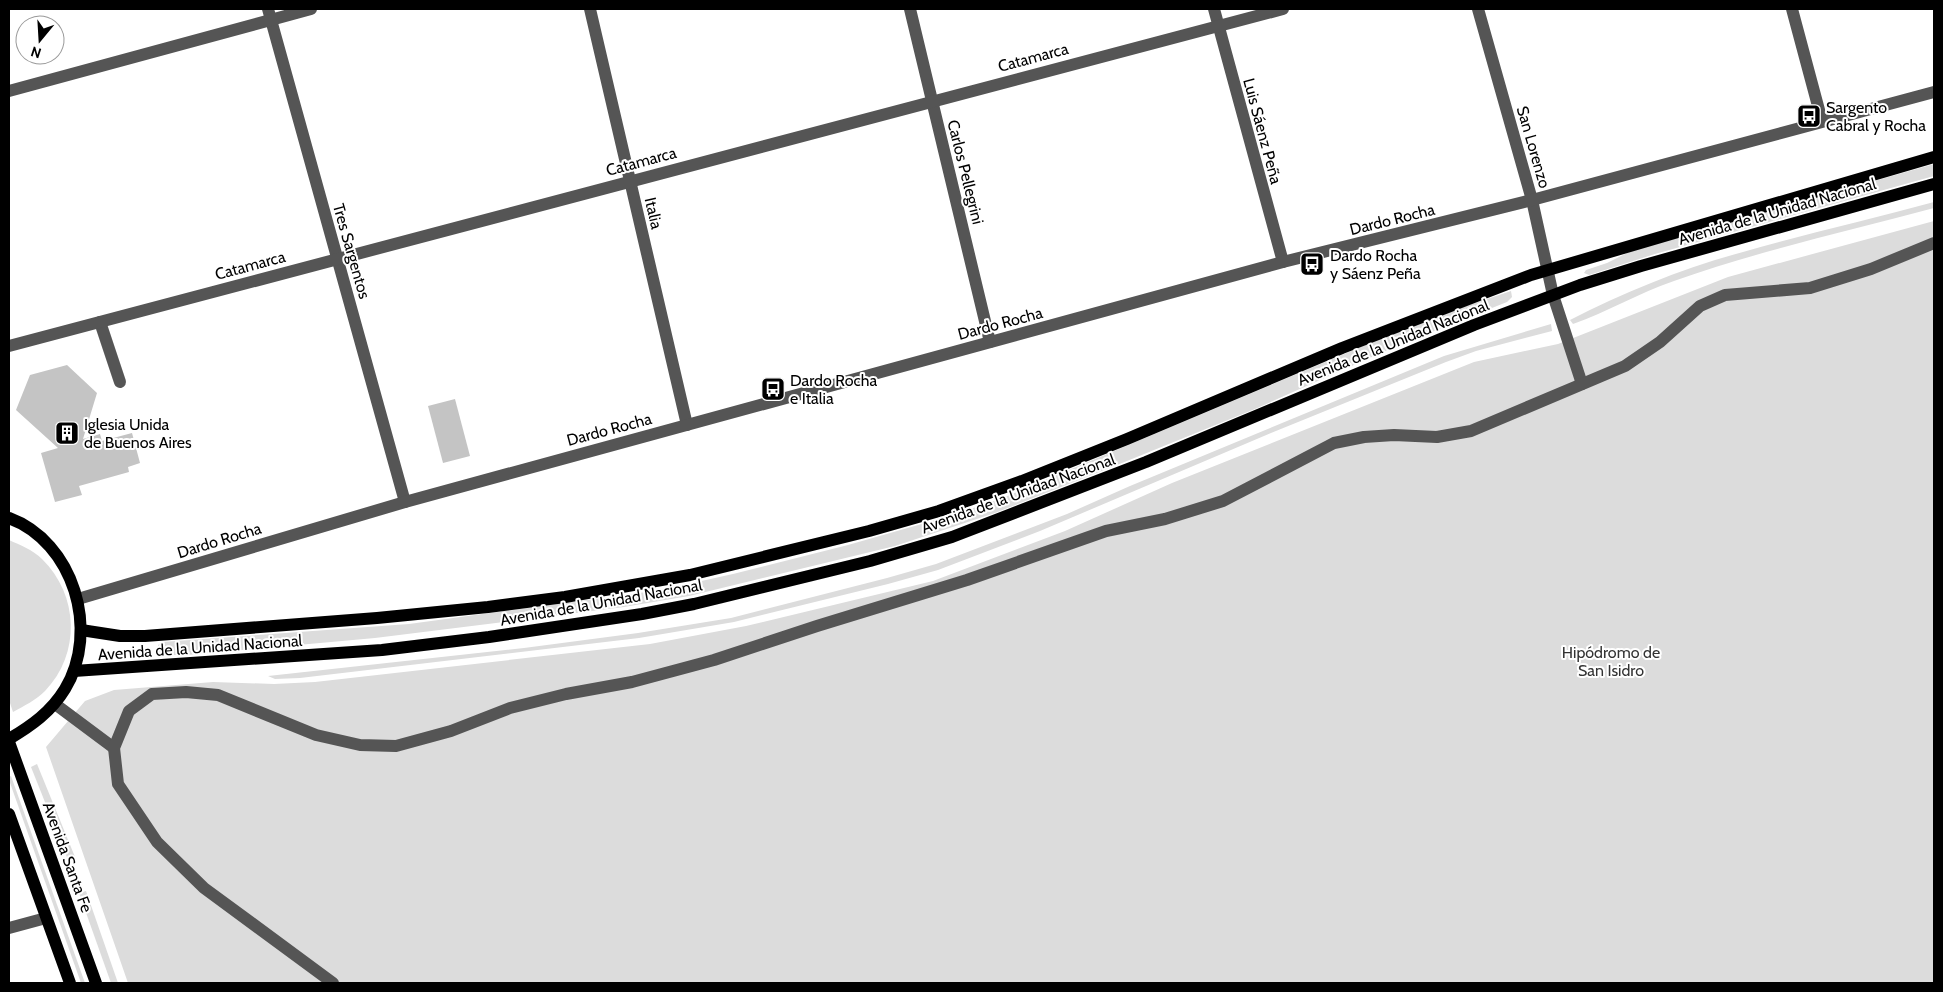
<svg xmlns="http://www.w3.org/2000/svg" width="1943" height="992" viewBox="0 0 1943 992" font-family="Cabin,sans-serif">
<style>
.green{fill:#dcdcdc}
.building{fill:#c4c4c4}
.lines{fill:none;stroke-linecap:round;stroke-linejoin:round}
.minor{stroke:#555;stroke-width:12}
.major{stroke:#000;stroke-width:12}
.labels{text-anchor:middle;stroke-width:4;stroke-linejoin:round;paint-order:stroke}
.street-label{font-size:16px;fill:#000;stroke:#fff}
.poi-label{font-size:16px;fill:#000;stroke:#fff;text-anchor:start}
.park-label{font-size:16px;fill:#333;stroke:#fff}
</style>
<rect width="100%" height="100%" fill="#fff"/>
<g class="green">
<polygon points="1934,164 1934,176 1655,254 1589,275 1584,273 1586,270 1607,263 1633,250"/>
<path d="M1934,202V208C1847,231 1759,251 1674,281C1639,293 1607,312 1573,324L1570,320C1625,292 1683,268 1743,252C1806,234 1871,219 1934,202Z"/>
<polygon points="1934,221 1934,983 128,983 46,747 85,701 114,690 213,682 274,684 315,682 650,644 746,626 933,581 1065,531 1172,483 1474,362 1558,344 1728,277"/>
<polygon points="1511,291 1512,297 1507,302 1392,348 1255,409 1122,463 995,513 895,546 689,596 624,607 375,638 187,655 160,655 158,645 162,642 409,624 661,590 733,574 848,545 953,515 1005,497 1382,338 1466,306"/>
<polygon points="1551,324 1552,331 1476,351 1446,362 1271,433 1040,531 938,570 888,584 734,622 639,638 300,678 275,679 268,676 524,648 638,633 731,618 887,578 936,564 1067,514 1130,486 1444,356"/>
<path d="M9,540C20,545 33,550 42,559C79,595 81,654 45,691C36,700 24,706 13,712L9,700Z"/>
<polygon points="37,764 75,857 68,860 31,767"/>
<polygon points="11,776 85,983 81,983 9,780 9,777"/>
<polygon points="86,891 118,983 111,983 79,893"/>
</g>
<g class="building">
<polygon points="67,365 97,393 83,439 100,434 102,441 132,433 140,463 128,467 129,472 79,486 82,495 55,502 41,453 58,448 16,410 30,375"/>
<polygon points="455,399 470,456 443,463 428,406"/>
</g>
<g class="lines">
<g class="minor">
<polyline points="268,9 405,502"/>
<polyline points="590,9 687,425"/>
<polyline points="910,9 990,342"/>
<polyline points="1214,9 1283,262"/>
<polyline points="1478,9 1532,200 1553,295 1582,384"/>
<polyline points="1792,9 1822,121"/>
<polyline points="9,91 311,9"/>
<polyline points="100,322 120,382"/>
<polyline points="9,346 1283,9"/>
<polyline points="78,599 405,502 1283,262 1532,200 1934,92"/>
<polyline points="55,704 114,748"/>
<polyline points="9,928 46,918"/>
<polyline points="333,983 204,888 157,842 118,784 114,748 129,711 152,694 186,692 218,695 316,735 360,745 396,746 451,731 510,708 566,694 632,682 714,660 817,626 967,580 1106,531 1165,519 1223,501 1334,443 1364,437 1394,435 1437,437 1471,431 1625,366 1660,342 1700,306 1725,295 1810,288 1871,269 1934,243"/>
</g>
<g class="major">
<path d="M9,518C74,542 100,631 65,689C51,712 31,726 9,739"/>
<polyline points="81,630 120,636 145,636 377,618 488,607 565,597 690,575 869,531 939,511 1022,481 1127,439 1342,348 1531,275 1934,157"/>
<polyline points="74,671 382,650 489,637 642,614 694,604 870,561 952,537 1146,462 1474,325 1580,285 1641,266 1934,184"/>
<polyline points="9,742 96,983"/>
<polyline points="9,814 70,983"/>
</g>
</g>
<defs>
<g id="bus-square" transform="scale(1.25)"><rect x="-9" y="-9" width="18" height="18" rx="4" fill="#000" stroke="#fff"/><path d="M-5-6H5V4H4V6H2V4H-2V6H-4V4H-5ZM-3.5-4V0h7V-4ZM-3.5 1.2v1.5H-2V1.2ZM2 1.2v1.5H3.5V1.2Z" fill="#fff"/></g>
<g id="building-square" transform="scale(1.25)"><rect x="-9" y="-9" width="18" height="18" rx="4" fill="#000" stroke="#fff"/><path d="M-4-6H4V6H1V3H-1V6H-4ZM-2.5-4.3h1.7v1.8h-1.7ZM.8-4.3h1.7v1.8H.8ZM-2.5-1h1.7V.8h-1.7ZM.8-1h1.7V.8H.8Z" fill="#fff"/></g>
</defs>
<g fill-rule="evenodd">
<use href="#bus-square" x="1809" y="116"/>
<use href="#bus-square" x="1312" y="264"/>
<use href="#bus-square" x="773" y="389"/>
<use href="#building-square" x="67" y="433"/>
</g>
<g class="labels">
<g class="street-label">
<text transform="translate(1033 57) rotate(-15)" y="6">Catamarca</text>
<text transform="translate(1263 131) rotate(75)" y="6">Luis Sáenz Peña</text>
<text transform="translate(1534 147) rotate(74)" y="6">San Lorenzo</text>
<text transform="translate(641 161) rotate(-15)" y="6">Catamarca</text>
<text transform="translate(966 172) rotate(76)" y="6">Carlos Pellegrini</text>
<text transform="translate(1777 211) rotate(-16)" y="6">Avenida de la Unidad Nacional</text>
<text transform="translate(654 213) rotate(77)" y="6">Italia</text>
<text transform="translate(1392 219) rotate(-14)" y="6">Dardo Rocha</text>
<text transform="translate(352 251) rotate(74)" y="6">Tres Sargentos</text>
<text transform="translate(250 265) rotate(-15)" y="6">Catamarca</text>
<text transform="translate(1000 323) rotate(-15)" y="6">Dardo Rocha</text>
<text transform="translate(1393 342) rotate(-22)" y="6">Avenida de la Unidad Nacional</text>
<text transform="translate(609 429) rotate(-15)" y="6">Dardo Rocha</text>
<text transform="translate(1018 493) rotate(-20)" y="6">Avenida de la Unidad Nacional</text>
<text transform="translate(219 540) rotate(-17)" y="6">Dardo Rocha</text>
<text transform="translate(601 602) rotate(-10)" y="6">Avenida de la Unidad Nacional</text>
<text transform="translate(200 647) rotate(-4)" y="6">Avenida de la Unidad Nacional</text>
<text transform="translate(68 857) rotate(70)" y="6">Avenida Santa Fe</text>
</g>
<g class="poi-label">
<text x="1826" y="113">Sargento<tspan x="1826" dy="18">Cabral y Rocha</tspan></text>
<text x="1330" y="261">Dardo Rocha<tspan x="1330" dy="18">y Sáenz Peña</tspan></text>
<text x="790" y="386">Dardo Rocha<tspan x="790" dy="18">e Italia</tspan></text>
<text x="84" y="430">Iglesia Unida<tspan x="84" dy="18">de Buenos Aires</tspan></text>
</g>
<g class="park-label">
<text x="1611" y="658">Hipódromo de<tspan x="1611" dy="18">San Isidro</tspan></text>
</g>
</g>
<rect width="1943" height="992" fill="none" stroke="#000000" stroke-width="20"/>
<g transform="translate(40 40) rotate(198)"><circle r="24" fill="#ffffff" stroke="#999999"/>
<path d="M0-4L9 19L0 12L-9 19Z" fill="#000000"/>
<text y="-8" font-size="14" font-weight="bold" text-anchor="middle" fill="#000000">N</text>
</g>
</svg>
